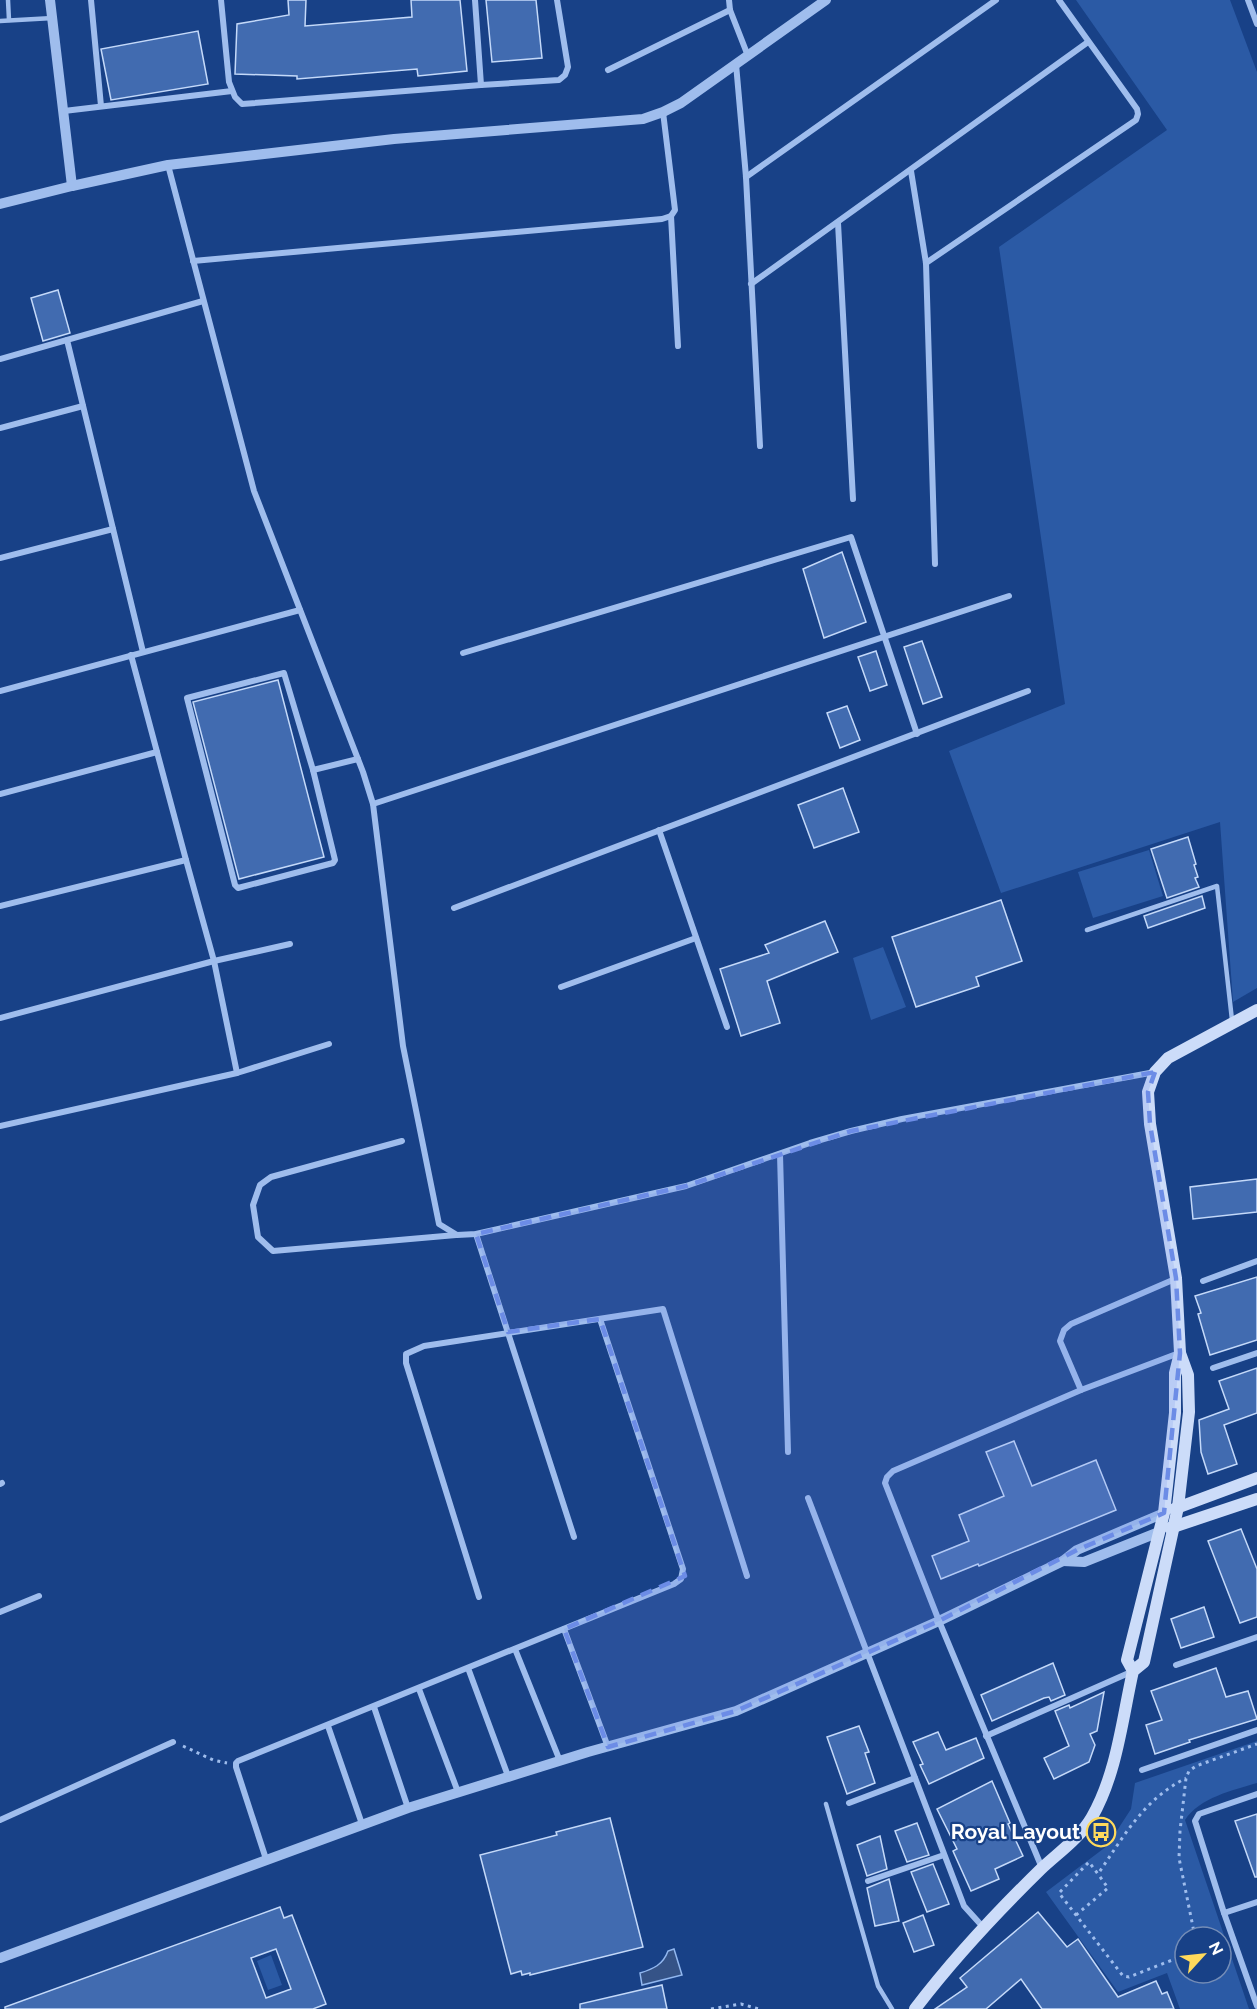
<svg xmlns="http://www.w3.org/2000/svg" width="1257" height="2009" viewBox="0 0 1257 2009" font-family="Raleway,sans-serif">
<style>
.green{fill:#2b5aa5;fill-rule:evenodd}
.water{fill:#355387;stroke:#91b7ef;stroke-width:1.5}
.building{fill:#416bb0;stroke:#c4d9f9;stroke-width:1.5;fill-rule:evenodd}
.lines{fill:none;stroke-linecap:round;stroke-linejoin:round}
.path{stroke:#9fbded;stroke-width:3;stroke-dasharray:3 4.5;stroke-linecap:butt}
.service{stroke:#9fbded;stroke-width:4.5}
.minor{stroke:#9fbded;stroke-width:6}
.tertiary{stroke:#9fbded;stroke-width:10}
.secondary{stroke:#ccdcf9;stroke-width:12}
.marked{fill:#6c8ce6;fill-opacity:0.2;stroke:#6c8ce6;stroke-width:4.5;stroke-dasharray:12 8;stroke-linejoin:round}
.labels{text-anchor:middle;stroke-width:4.5;stroke-linejoin:round;paint-order:stroke}
.poi-label{font-size:21px;font-weight:bold;fill:#fff;stroke:#184187;text-anchor:end}
</style>
<rect width="100%" height="100%" fill="#184187"/>
<g class="green">
<polygon points="1076,0 1230,0 1257,72 1257,988 1233,1002 1220,822 1001,893 949,751 1065,704 999,247 1167,130"/>
<polygon points="1149,850 1163,896 1093,918 1078,872"/>
<polygon points="883,947 906,1007 871,1020 853,958"/>
<path d="M1257,1741V1783C1233,1790 1199,1798 1185,1820L1249,2009H1180L1167,1973L1118,1992L1046,1892L1107,1846L1131,1809L1135,1783ZM1185,1937H1221V1973H1185Z"/>
<polygon points="271,1955 282,1985 268,1990 257,1961"/>
</g>
<path class="water" d="M674,1949L682,1975L642,1985L640,1973C653,1969 663,1965 668,1951Z"/>
<g class="building">
<polygon points="288,0 306,0 305,26 412,17 411,0 460,0 467,71 418,76 417,69 297,79 297,76 235,74 237,24 289,15"/>
<polygon points="486,0 536,0 542,58 492,62"/>
<polygon points="198,31 208,84 111,100 101,49"/>
<polygon points="58,290 70,333 43,341 31,298"/>
<polygon points="842,552 866,622 824,638 803,569"/>
<polygon points="922,641 942,697 923,704 904,647"/>
<polygon points="876,651 887,685 870,691 858,657"/>
<polygon points="278,680 324,857 239,879 193,702"/>
<polygon points="847,706 860,740 840,748 827,713"/>
<polygon points="843,788 859,832 814,848 798,805"/>
<polygon points="1188,837 1196,864 1194,865 1198,877 1195,878 1199,887 1167,898 1151,849"/>
<polygon points="1202,896 1205,908 1148,928 1144,916"/>
<polygon points="1001,900 1022,961 976,977 979,986 916,1007 892,937"/>
<polygon points="825,921 838,952 767,981 780,1023 741,1036 720,969 769,953 765,945"/>
<polygon points="1257,1179 1257,1212 1193,1219 1190,1187"/>
<polygon points="1257,1277 1257,1340 1210,1355 1198,1314 1201,1313 1195,1296"/>
<polygon points="1257,1368 1257,1413 1224,1425 1237,1464 1208,1474 1201,1452 1199,1420 1229,1409 1219,1381"/>
<polygon points="1014,1441 1032,1486 1096,1460 1116,1510 979,1566 978,1564 941,1579 932,1556 969,1541 959,1515 1004,1496 986,1452"/>
<polygon points="1241,1529 1257,1569 1257,1617 1240,1623 1208,1541"/>
<polygon points="1204,1607 1214,1637 1181,1648 1171,1619"/>
<polygon points="1053,1663 1065,1695 1051,1701 1049,1697 1044,1698 992,1721 981,1695"/>
<polygon points="1216,1668 1226,1697 1248,1691 1257,1719 1189,1740 1190,1742 1155,1754 1146,1725 1162,1720 1151,1691"/>
<polygon points="1104,1692 1097,1731 1090,1734 1095,1745 1089,1762 1054,1779 1044,1758 1069,1746 1055,1711 1069,1705 1070,1708"/>
<polygon points="859,1726 869,1752 865,1753 875,1783 847,1794 827,1737"/>
<polygon points="938,1732 946,1750 976,1738 984,1758 929,1784 920,1765 923,1764 913,1742"/>
<polygon points="992,1781 1010,1823 1008,1824 1023,1856 995,1869 999,1879 971,1891 953,1851 957,1849 937,1809"/>
<polygon points="1257,1814 1257,1877 1255,1877 1235,1821"/>
<polygon points="610,1818 643,1947 530,1975 530,1973 522,1975 521,1971 511,1974 480,1855 557,1835 556,1832"/>
<polygon points="917,1823 929,1855 907,1862 895,1831"/>
<polygon points="880,1836 887,1869 867,1876 857,1845"/>
<polygon points="933,1864 949,1904 927,1912 911,1872"/>
<polygon points="889,1879 899,1921 875,1926 867,1888"/>
<path d="M280,1907L284,1918L292,1915L326,2004L313,2009H5V2007ZM276,1949L291,1989L266,1998L251,1958Z"/>
<polygon points="1038,1912 1067,1947 1078,1939 1118,1997 1156,1981 1162,1994 1167,1992 1174,2009 1042,2009 1021,1979 986,2009 935,2009 967,1987 960,1978"/>
<polygon points="923,1915 934,1945 914,1952 903,1923"/>
<polygon points="662,1985 667,2009 580,2009 580,2004"/>
</g>
<g class="lines">
<g class="path">
<polyline points="183,1746 213,1760 227,1763"/>
<polyline points="1076,1915 1108,1888 1098,1874"/>
<polyline points="1195,1937 1179,1858 1180,1831 1186,1778 1189,1771 1196,1766 1257,1744"/>
<path d="M1185,1955L1129,1977L1123,1976L1059,1893L1089,1862L1098,1874C1124,1836 1143,1800 1186,1778"/>
<polyline points="711,2009 741,2004 759,2009"/>
</g>
<g class="service">
<polyline points="8,0 9,20"/>
<polyline points="0,21 53,18"/>
<polyline points="1087,930 1217,886 1232,1020"/>
<polyline points="826,1804 878,1986 892,2009"/>
</g>
<g class="minor">
<polyline points="91,0 101,106"/>
<polyline points="221,0 229,82 235,97 242,104 481,85 475,0"/>
<polyline points="729,0 730,10 748,56"/>
<polyline points="1248,0 1257,24"/>
<polyline points="736,64 746,177 760,446"/>
<polyline points="608,70 730,10"/>
<polyline points="481,85 559,80 565,75 568,67 557,0"/>
<polyline points="64,111 232,91"/>
<polyline points="168,165 254,491 363,772 373,804 403,1046 439,1224 457,1235 476,1234 686,1186 810,1143 851,1131 902,1119 1155,1072"/>
<polyline points="911,171 926,263 935,564"/>
<polyline points="746,177 996,0"/>
<polyline points="671,216 678,346"/>
<polyline points="838,223 853,499"/>
<polyline points="193,261 662,219 671,216 675,210 663,112"/>
<polyline points="926,263 1136,120 1138,114 1137,109 1059,0"/>
<polyline points="751,284 1088,42"/>
<polyline points="67,340 143,652"/>
<polyline points="0,359 203,301"/>
<polyline points="0,428 83,406"/>
<polyline points="0,558 113,529"/>
<polyline points="463,653 851,537 917,734"/>
<polyline points="131,655 186,860"/>
<polygon points="284,673 313,770 335,860 333,863 238,888 235,885 187,698"/>
<polyline points="0,691 300,610"/>
<polyline points="313,770 358,759"/>
<polyline points="0,794 157,752"/>
<polyline points="373,804 1009,596"/>
<polyline points="659,830 727,1027"/>
<polyline points="0,906 186,860 214,961 237,1073 0,1126"/>
<polyline points="454,908 1028,691"/>
<polyline points="561,987 696,938"/>
<polyline points="0,1018 214,961 290,944"/>
<polyline points="237,1073 329,1044"/>
<polyline points="402,1141 271,1177 260,1185 253,1205 258,1237 273,1251 456,1235"/>
<polyline points="780,1154 788,1452"/>
<polyline points="476,1234 574,1537"/>
<polyline points="1203,1281 1257,1261"/>
<polyline points="1213,1368 1257,1353"/>
<polyline points="1081,1390 1060,1341 1064,1330 1071,1324 1175,1279"/>
<polyline points="0,1484 2,1483"/>
<polyline points="808,1498 964,1906 983,1927"/>
<polyline points="479,1597 406,1363 406,1354 424,1346 663,1309 747,1576"/>
<polyline points="0,1612 39,1596"/>
<polyline points="564,1629 608,1747"/>
<polyline points="515,1649 560,1761"/>
<polyline points="1176,1665 1257,1637"/>
<polyline points="468,1668 508,1776"/>
<polyline points="419,1689 458,1792"/>
<polyline points="374,1707 408,1808"/>
<polyline points="328,1726 362,1824"/>
<polyline points="986,1736 1131,1672"/>
<polyline points="1142,1770 1257,1730"/>
<polyline points="1257,1794 1199,1814 1195,1821 1224,1913 1257,2006"/>
<polyline points="849,1803 915,1778"/>
<polyline points="0,1820 173,1742"/>
<polyline points="266,1859 236,1767 236,1763 238,1761 674,1584 681,1579 683,1569 600,1319"/>
<polyline points="1042,1868 939,1621 885,1483 887,1477 893,1471 1081,1390 1179,1353"/>
<polyline points="868,1881 944,1855"/>
<polyline points="1224,1913 1257,1902"/>
</g>
<g class="tertiary">
<polyline points="50,0 72,186"/>
<polyline points="0,204 72,186 168,165 394,139 643,119 663,112 681,103 826,0"/>
<polyline points="1063,1561 1084,1562 1159,1532"/>
<polyline points="0,1958 408,1808 588,1752 736,1711 939,1621 1063,1561 1077,1550 1164,1513"/>
</g>
<g class="secondary">
<polyline points="1174,1509 1257,1478"/>
<polyline points="1170,1528 1257,1499"/>
<polyline points="1133,1671 1127,1660 1164,1513 1175,1413 1175,1373 1180,1353"/>
<path d="M915,2009C953,1959 996,1913 1041,1869C1058,1853 1080,1838 1092,1817C1117,1773 1122,1720 1133,1671L1144,1662L1178,1507L1189,1412L1188,1375L1180,1353L1176,1278L1150,1124L1148,1092L1155,1072L1168,1058L1257,1010"/>
</g>
</g>
<path class="marked" d="M1155,1072L1148,1092L1150,1124L1176,1278L1180,1353L1164,1513L1077,1550L939,1621L736,1711L608,1747L564,1629L685,1576L600,1319L508,1332L476,1234L686,1186L851,1131Z"/>
<defs>
<g id="bus-ring" transform="scale(1.5)"><circle r="9.5" fill="#184187" stroke="#ffda5b" stroke-width="1.5"/><path d="M-5-6H5V4H4V6H2V4H-2V6H-4V4H-5ZM-3.5-4V0h7V-4ZM-3.5 1.2v1.5H-2V1.2ZM2 1.2v1.5H3.5V1.2Z" fill="#ffda5b"/></g>
</defs>
<g fill-rule="evenodd">
<use href="#bus-ring" x="1101" y="1832"/>
</g>
<g class="labels">
<g class="poi-label">
<text x="1080" y="1839">Royal Layout</text>
</g>
</g>
<g transform="translate(1203 1955) rotate(63)"><circle r="28" fill="#184187" stroke="#748db7" stroke-width="1.5"/>
<path d="M0-4.5L10 22L0 15L-10 22Z" fill="#ffda5b"/>
<text y="-9" font-size="16" font-weight="bold" text-anchor="middle" fill="#ffffff">N</text>
</g>
</svg>
